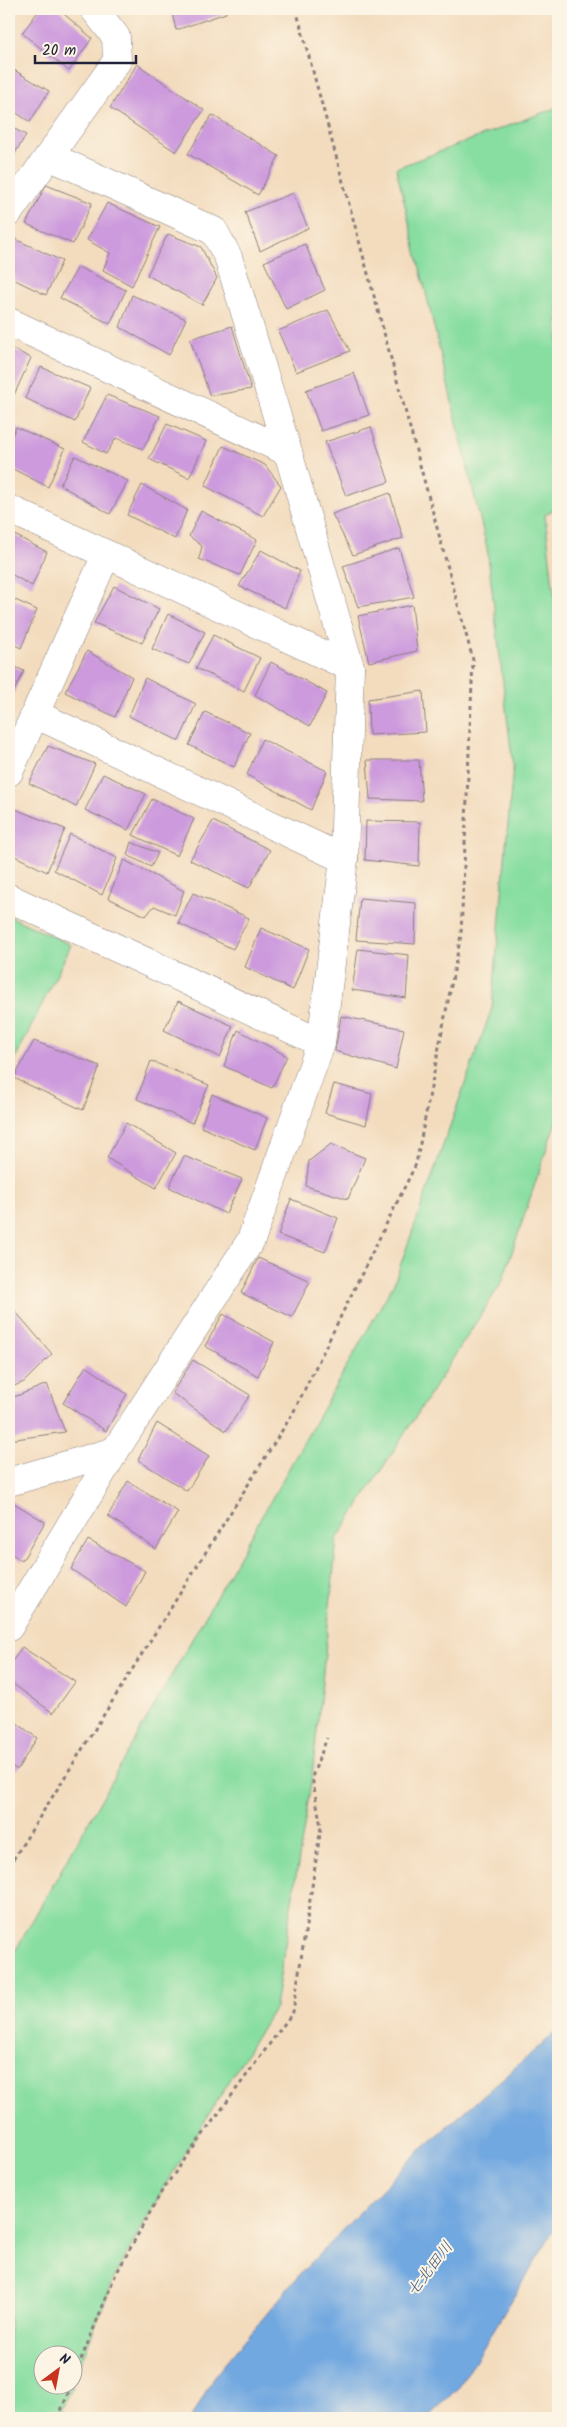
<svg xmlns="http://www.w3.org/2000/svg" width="567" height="2427" viewBox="0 0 567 2427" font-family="Kalam,'Klee One',sans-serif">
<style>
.green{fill:#88dea1;stroke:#55806e}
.water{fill:#72a8e0;stroke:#4a658e}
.building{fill:#cc9add}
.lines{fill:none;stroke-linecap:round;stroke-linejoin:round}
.minor-casing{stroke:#8a7f7c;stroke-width:29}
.path{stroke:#8a7f7c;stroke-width:3;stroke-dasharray:4 4;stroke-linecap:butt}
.minor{stroke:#fff;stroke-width:28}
.labels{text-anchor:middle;stroke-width:4;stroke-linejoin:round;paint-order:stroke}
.water-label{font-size:16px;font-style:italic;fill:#42587d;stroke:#fcf5e5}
</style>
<rect width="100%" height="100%" fill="#fcf5e5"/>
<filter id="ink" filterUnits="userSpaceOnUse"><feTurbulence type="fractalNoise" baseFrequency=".02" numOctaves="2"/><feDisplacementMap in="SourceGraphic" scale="10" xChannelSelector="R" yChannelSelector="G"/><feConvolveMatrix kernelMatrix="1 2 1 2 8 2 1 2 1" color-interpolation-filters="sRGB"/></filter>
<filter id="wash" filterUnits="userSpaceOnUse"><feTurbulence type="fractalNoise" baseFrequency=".0096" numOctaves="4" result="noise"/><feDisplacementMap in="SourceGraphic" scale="20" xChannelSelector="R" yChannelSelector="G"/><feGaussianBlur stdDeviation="1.12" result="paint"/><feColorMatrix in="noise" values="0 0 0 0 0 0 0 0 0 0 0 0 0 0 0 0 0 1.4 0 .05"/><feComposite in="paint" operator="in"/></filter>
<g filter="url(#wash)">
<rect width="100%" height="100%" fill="#f3dcbe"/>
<g class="green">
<polygon points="558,107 558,507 545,515 558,630 558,1115 502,1282 337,1539 312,1777 275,2007 163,2189 115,2276 73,2382 72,2354 42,2354 42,2384 72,2385 58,2418 9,2418 9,1962 394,1283 492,1008 513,767 487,548 396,168"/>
<polygon points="9,916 71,945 9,1072"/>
</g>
<polygon class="water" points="558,2030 558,2223 460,2386 427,2418 192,2418 213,2378 300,2274 415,2155"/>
<g id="blocks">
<g class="building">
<polygon points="40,9 58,9 92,38 69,71 22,33"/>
<polygon points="171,9 225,9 226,13 176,30"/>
<polygon points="137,64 204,110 176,152 110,108"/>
<polygon points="9,67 49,91 30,122 9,108"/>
<polygon points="212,115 279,156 258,195 188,154"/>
<polygon points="9,126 26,135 9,163"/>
<polygon points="46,185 92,203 73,244 26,224"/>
<polygon points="293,193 308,228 260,251 245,212"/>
<polygon points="107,203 160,227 132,286 103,270 110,253 87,240"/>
<polygon points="168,234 201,247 217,278 202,305 147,275"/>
<polygon points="13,238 62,261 46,295 9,277 9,249"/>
<polygon points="305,244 325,290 286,309 264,262"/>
<polygon points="78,267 126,290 110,324 60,298"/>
<polygon points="132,295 186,319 169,355 120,327"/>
<polygon points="328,310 350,351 296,372 278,331"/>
<polygon points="232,326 251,389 210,396 190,339"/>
<polygon points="9,347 31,358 14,395 9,393"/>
<polygon points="41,367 90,388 75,422 25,398"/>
<polygon points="354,373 369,415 321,431 306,390"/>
<polygon points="107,395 160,416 143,449 116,438 106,454 83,442"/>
<polygon points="167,424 206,441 189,478 149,459"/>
<polygon points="16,427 65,449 48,487 9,467 9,442"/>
<polygon points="371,427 389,482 346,496 325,442"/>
<polygon points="223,446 265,465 281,486 263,516 205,486"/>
<polygon points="75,456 128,481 110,514 60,485"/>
<polygon points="142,485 187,510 175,539 127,515"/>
<polygon points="390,493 403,538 353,555 332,514"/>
<polygon points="201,511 257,540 240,575 199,559 202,546 189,536"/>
<polygon points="9,532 47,552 32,586 9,573"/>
<polygon points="399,548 414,597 358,607 343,566"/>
<polygon points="261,550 300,571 285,608 239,586"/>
<polygon points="114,586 159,609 142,643 94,623"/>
<polygon points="9,597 37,610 21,648 9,642"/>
<polygon points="412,605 417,651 369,662 358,616"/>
<polygon points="168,614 205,632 189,664 152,649"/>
<polygon points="213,635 260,658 244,691 196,668"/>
<polygon points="87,651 132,677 115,717 65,692"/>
<polygon points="271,662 327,693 310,726 255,695"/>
<polygon points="9,664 24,671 9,702"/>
<polygon points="145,678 196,704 179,741 129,716"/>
<polygon points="423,691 426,732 369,735 368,699"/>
<polygon points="205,712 250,733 234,767 189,745"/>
<polygon points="262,739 327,771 311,810 247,775"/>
<polygon points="48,746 95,764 76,807 29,783"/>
<polygon points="367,760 419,760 422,801 370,799"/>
<polygon points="103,774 146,794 128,830 85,810"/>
<polygon points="152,799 194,819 177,856 133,835"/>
<polygon points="15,809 65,829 47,872 9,853 9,823"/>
<polygon points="213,821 270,850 249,888 190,860"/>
<polygon points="366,821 420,822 419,866 365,860"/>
<polygon points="70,834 117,858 102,895 54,870"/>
<polygon points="131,842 158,853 151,867 127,855"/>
<polygon points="124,860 184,891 175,915 154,906 146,916 108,898"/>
<polygon points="193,893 249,918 233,949 178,923"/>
<polygon points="360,898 416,903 415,944 356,940"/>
<polygon points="261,928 309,949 293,990 245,967"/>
<polygon points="358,949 409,955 406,998 352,990"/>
<polygon points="178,1001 233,1026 220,1057 164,1030"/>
<polygon points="341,1016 404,1029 396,1069 335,1051"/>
<polygon points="238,1030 287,1056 272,1088 224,1066"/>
<polygon points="34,1041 100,1066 83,1110 14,1078"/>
<polygon points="151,1061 209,1085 192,1123 137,1099"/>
<polygon points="334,1084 372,1094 366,1125 325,1113"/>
<polygon points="212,1094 267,1118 255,1150 201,1127"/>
<polygon points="126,1123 176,1153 156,1188 107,1158"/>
<polygon points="331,1144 365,1158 348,1199 306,1186 309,1161"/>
<polygon points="184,1156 242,1179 226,1214 169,1187"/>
<polygon points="291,1199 338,1218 325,1252 278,1235"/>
<polygon points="258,1258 310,1281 292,1317 241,1293"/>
<polygon points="9,1304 52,1354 24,1382 9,1388"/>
<polygon points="223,1314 274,1342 258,1376 205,1346"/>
<polygon points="193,1360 250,1395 226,1431 172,1393"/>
<polygon points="86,1366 127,1394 106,1431 63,1403"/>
<polygon points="47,1384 65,1432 9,1440 9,1399"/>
<polygon points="157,1423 209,1456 187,1491 138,1460"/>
<polygon points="128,1481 178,1512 156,1549 108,1516"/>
<polygon points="9,1500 45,1522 22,1561 9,1552"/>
<polygon points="88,1540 145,1571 126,1607 71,1569"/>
<polygon points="22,1647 75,1682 53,1713 9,1681 9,1666"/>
<polygon points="9,1717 37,1738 17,1770 9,1764"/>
</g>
</g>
</g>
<g filter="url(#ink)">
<use href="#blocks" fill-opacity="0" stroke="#8a7f7c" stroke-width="1"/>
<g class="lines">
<g class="minor-casing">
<g id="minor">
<polyline points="9,212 117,61 116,37 94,9"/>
<polyline points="9,322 288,452"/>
<polyline points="9,509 350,667"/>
<polyline points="35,714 344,859"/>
<polyline points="9,772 106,555"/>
<polyline points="9,898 321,1043"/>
<polyline points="9,1482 115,1451"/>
<polyline points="9,1627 115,1451 251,1240 321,1043 344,859 350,667 288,452 228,257 214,231 49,156"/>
</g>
</g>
<g class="path">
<polyline points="9,1866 293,1413 416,1164 461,935 473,660 296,9"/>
<polyline points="72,2382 115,2276 163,2189 293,2012 321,1827 312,1777 327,1738"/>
<polyline points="58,2418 72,2384"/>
</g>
<use href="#minor" class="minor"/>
</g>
</g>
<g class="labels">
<g class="water-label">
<text transform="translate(429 2268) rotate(-52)" y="6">七北田川</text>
</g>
</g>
<rect width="567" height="2427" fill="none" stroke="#fcf5e5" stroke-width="30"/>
<g transform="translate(58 2370) rotate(32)"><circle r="24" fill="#fcf5e5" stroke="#a5a1a1"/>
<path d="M0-4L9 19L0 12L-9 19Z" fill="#c8321e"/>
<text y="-8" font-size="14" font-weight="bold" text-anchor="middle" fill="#22223b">N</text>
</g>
<path d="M35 55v8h101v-8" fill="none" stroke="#22223b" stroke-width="2.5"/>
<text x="42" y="55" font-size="15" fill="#22223b" stroke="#fcf5e5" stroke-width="4" paint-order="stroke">20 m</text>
</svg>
